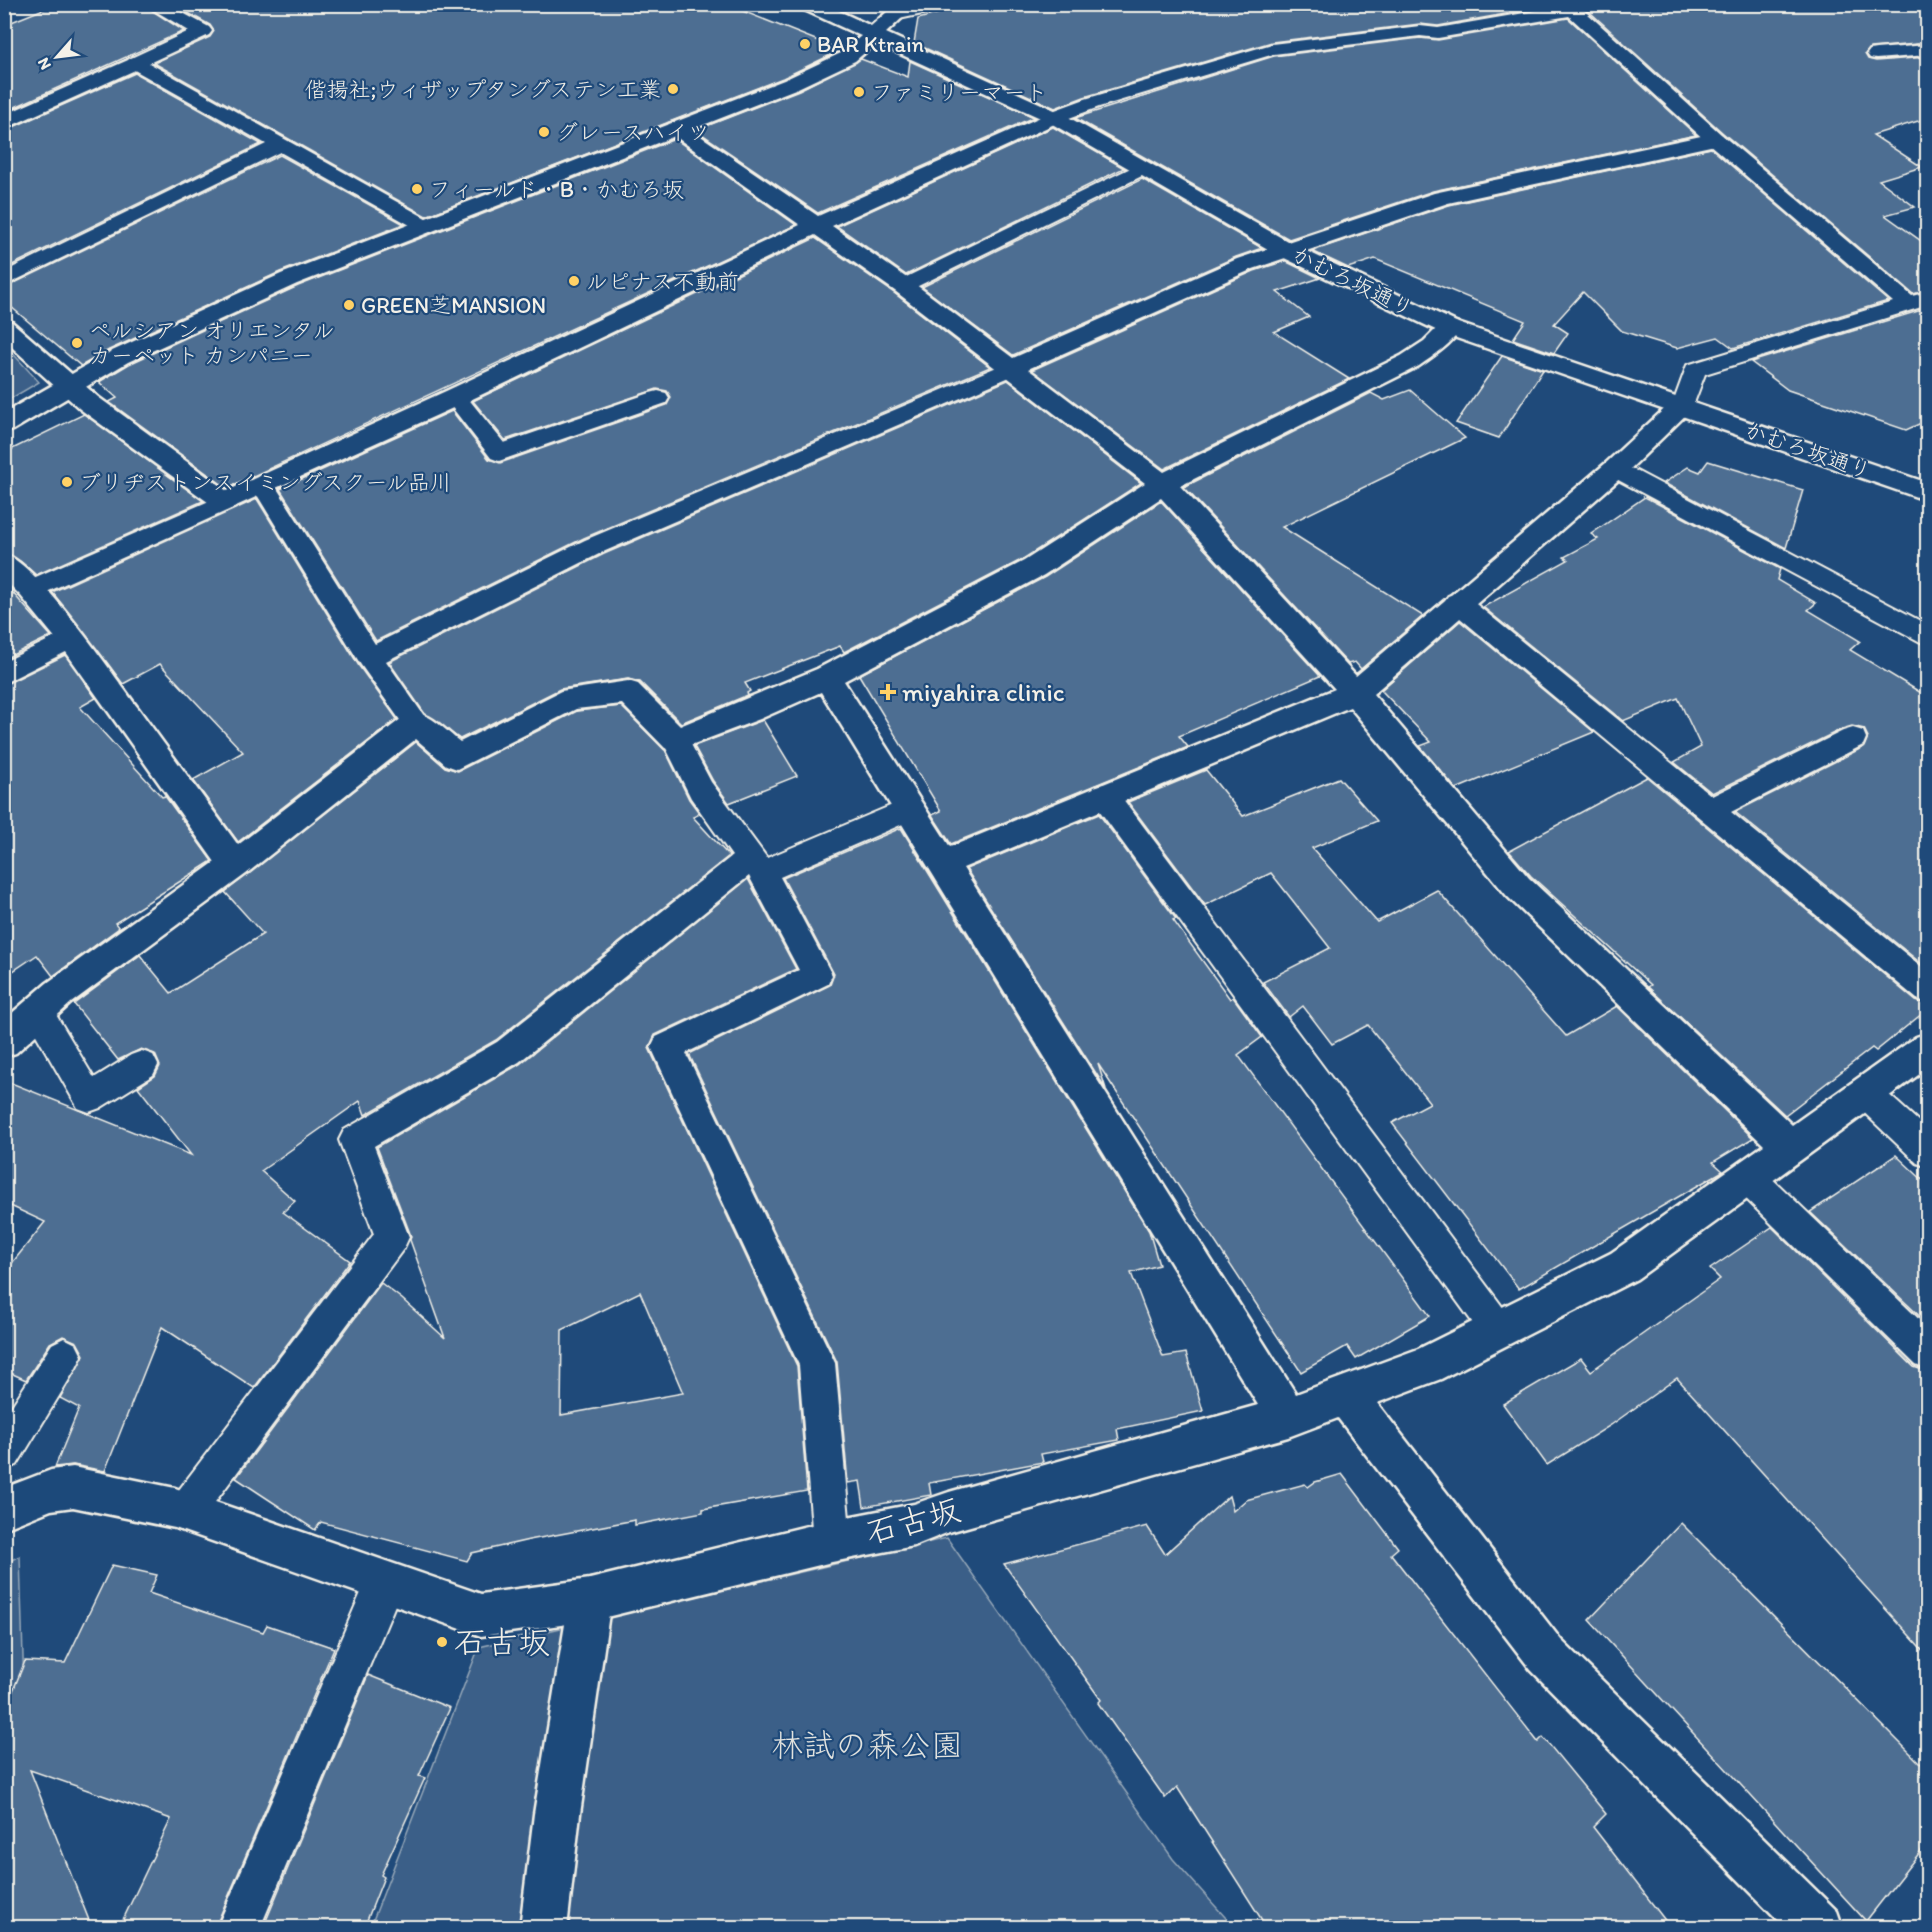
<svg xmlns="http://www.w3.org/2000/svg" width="1932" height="1932" viewBox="0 0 1932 1932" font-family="Itim,'Klee One',sans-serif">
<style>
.green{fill:#3a5f88;stroke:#97a8b8;stroke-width:1.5}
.building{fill:#4d6e92;stroke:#f4f1e8;stroke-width:1.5;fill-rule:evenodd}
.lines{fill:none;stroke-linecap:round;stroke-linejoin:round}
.service-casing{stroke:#f4f1e8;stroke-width:4}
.pedestrian-casing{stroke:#f4f1e8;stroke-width:5}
.minor-casing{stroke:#f4f1e8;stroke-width:5}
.tertiary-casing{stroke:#f4f1e8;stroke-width:5}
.service{fill:#1f4a7a;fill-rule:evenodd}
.pedestrian{fill:#1f4a7a;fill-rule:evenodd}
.minor{fill:#1f4a7a;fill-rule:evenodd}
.tertiary{fill:#1f4a7a;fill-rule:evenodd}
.poi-dot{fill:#ffd166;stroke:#1f4a7a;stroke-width:2}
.labels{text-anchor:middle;stroke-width:4.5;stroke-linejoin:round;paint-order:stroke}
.far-poi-label{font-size:22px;fill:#f4f1e8;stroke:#1f4a7a;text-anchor:start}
.far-street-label{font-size:22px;fill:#f4f1e8;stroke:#1f4a7a}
.poi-label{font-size:26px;fill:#f4f1e8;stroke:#1f4a7a;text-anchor:start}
.near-street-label{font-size:32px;fill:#f4f1e8;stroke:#1f4a7a}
.near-poi-label{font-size:32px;fill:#f4f1e8;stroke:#1f4a7a;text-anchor:start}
.near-park-label{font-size:32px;fill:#e1e2de;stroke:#1f4a7a}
</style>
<rect width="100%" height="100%" fill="#1f4a7a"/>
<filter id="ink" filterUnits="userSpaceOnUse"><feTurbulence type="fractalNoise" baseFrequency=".0167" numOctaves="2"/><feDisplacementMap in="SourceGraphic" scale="12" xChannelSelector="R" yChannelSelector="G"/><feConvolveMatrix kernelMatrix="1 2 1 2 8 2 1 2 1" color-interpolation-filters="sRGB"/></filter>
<g filter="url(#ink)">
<g class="green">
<polygon points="5,345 39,382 5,402 4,402"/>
<polygon points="947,1538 1173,1859 1234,1927 370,1928 479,1647"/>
<polygon points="20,1556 24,1691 5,1700 5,1563"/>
</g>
<g class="building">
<polygon points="56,4 142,4 184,31 4,112 4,25"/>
<polygon points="172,4 725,4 841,50 783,78 426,216 154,63 210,37 214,31 210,25"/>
<polygon points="957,4 1556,4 1556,5 1438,26 1420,24 1272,42 1084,97 1055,108 914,43 918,19 951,10"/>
<polygon points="1581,4 1928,4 1928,43 1870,48 1865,54 1868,59 1876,61 1928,57 1928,118 1873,135 1922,167 1879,180 1915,207 1885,215 1928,246 1928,290 1913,294 1723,133"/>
<polygon points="1568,18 1696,135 1433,191 1289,239 1075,118 1274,56 1420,38 1438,40"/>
<polygon points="861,59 908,77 910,61 1034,117 818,213 696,130 799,90"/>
<polygon points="135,73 261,144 4,269 4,131"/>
<polygon points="1053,127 1124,168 906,275 837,226"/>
<polygon points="675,139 796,225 227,488 109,402 117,398 99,382 129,364 298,286"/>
<polygon points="1711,148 1888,301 1733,348 1718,337 1677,348 1622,331 1583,292 1554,324 1568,333 1554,353 1513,339 1525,321 1375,259 1348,268 1312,251 1449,205"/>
<polygon points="280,155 404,224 280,272 109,350 81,366 4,301 4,288"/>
<polygon points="1142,179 1262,248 1236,257 1013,355 922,287"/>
<polygon points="815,238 894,293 990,367 584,538 376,641 280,489 452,411 489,459 500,463 667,405 671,397 667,391 657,389 505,440 473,401"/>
<polygon points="1285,261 1320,278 1277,292 1309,317 1274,332 1349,379 1164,469 1032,370 1254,271"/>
<polygon points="1928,308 1928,420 1906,430 1788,390 1751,362"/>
<polygon points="1502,356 1543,370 1499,438 1456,423"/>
<polygon points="1008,380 1141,483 1023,559 844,652 840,646 745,683 750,691 747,693 748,695 681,723 640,682 628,679 560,689 460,739 425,714 389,662 604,554"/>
<polygon points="1410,390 1465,438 1282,527 1423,616 1361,669 1355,662 1348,664 1184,487 1371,393 1384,400"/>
<polygon points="84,414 203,501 36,575 20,561 4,552 4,453"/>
<polygon points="1708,461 1803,490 1786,548 1664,483 1688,467 1700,472"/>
<polygon points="1645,497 1780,569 1777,580 1816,603 1808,610 1860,641 1850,650 1928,697 1928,969 1735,812 1864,747 1868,737 1864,729 1852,726 1842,729 1712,793 1674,762 1701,747 1678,698 1623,721 1483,607 1568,560 1564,557 1598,539 1591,534"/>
<polygon points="257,499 359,666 397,719 238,842 193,780 243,752 160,664 123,684 52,592"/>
<polygon points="1161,501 1320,676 1179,736 1188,747 951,844 932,815 941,811 859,675 1045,577"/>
<polygon points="4,583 51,636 4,659"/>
<polygon points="1460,621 1594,732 1456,789 1420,746 1431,742 1381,690"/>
<polygon points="65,655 96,698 80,707 162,797 165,796 212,861 115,923 119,928 53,976 37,955 4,977 4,685"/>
<polygon points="621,706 665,750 689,799 700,814 693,817 729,856 496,1040 365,1115 360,1101 261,1171 295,1201 283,1212 350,1261 254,1388 162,1327 105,1471 73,1465 55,1467 79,1408 60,1398 84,1355 77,1342 63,1336 50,1343 26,1380 4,1370 4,1273 45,1222 4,1203 4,1080 191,1155 138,1087 155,1076 160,1066 155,1054 141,1049 118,1060 74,1004 140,955 171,993 263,934 225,892 416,742 445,767 458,771 577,711"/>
<polygon points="763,720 797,776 729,803 713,781 694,746"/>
<polygon points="1206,770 1243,816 1339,778 1377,821 1312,848 1377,922 1437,890 1566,1036 1617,1006 1753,1138 1713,1162 1723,1171 1519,1289 1392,1123 1430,1103 1368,1025 1332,1044 1303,1006 1289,1017 1263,982 1330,948 1271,873 1205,905 1128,802"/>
<polygon points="1647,777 1916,1001 1928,1005 1928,1009 1876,1051 1872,1048 1785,1115 1648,987 1651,985 1531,876 1509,851"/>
<polygon points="1099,814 1176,919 1173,920 1230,999 1233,997 1262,1037 1238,1055 1430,1316 1356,1359 1347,1346 1301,1372 1098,1064 1106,1089 966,869"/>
<polygon points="901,828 1149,1231 1159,1265 1131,1273 1163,1357 1186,1353 1203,1411 1117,1429 1119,1440 1041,1454 1043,1462 929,1483 931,1495 864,1507 860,1481 848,1483 837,1362 689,1054 830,985 834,974 783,878"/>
<path d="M748,879L796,969L655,1035L649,1048L797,1366L807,1491L703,1509V1512L635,1525V1520L529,1540L472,1553L467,1561L321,1522L315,1530L236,1478L381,1283L402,1299L445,1338L410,1240L411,1236L377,1147L520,1064ZM640,1292L683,1393L561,1415L562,1330Z"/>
<polygon points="1896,1155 1928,1185 1928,1324 1810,1212"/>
<polygon points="1772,1227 1914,1367 1928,1372 1928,1656 1677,1378 1611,1425 1547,1465 1503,1404 1581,1358 1591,1371 1720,1279 1710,1269"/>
<polygon points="1342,1474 1398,1548 1391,1554 1538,1742 1543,1737 1606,1814 1593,1827 1671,1928 1267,1928 1177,1787 1165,1798 1098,1703 1101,1700 1004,1564 1147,1526 1165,1554 1229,1496 1233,1511 1246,1500 1305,1484 1308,1487 1315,1482"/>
<polygon points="1681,1523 1928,1771 1928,1842 1866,1921 1589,1620"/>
<polygon points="112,1565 157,1575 149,1593 263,1632 267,1625 334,1648 215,1928 119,1928 171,1819 30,1770 92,1928 4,1928 4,1713 25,1661 65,1663"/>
<polygon points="368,1675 450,1708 419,1776 425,1778 381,1875 384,1877 364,1928 263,1928"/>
</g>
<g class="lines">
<g class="service-casing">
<g id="service">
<polygon points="144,4 166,4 209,27 212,31 209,35 149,63 431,221 434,225 431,229 417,229 280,152 4,286 4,272 266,144 129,67 126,63 129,59 189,31"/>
<polygon points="919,4 953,4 951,8 899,19 893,18 890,14 893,10"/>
<polygon points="1558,4 1577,4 1722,135 1912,296 1928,292 1928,305 1705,374 1691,411 1683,413 1675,411 1672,406 1687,365 1893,302 1708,143 1569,16 1438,38 1420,36 1274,54 1099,107 1061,121 1047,121 1045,117 1047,113 1085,99 1272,44 1420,26 1438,28 1559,7"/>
<polygon points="1928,45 1928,55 1876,59 1870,58 1867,54 1870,50 1876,49"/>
<polygon points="1143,162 1150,164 1153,168 1150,172 910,290 903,292 896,290 893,286 896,282"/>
<polygon points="1011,361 1019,363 1022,368 1019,373 603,552 386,661 429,723 425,730 416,733 407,730 361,665 251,485 255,479 263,477 271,479 375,644 585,540"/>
<polygon points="455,390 463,392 504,443 650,393 658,391 666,393 669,398 666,403 499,461 491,458 444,397 447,392"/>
<polygon points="1615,461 1623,464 1928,625 1928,646 1607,474 1603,469 1607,464"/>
<polygon points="225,494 233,496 237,502 233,508 40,595 31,598 22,595 19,589 22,583"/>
<polygon points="1457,593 1466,596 1712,796 1843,731 1853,728 1863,731 1866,738 1863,745 1731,812 1928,972 1928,1003 1917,999 1448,608 1444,602 1448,596"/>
<polygon points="71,629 80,631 84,638 80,645 4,683 4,662"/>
<polygon points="675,730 685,733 711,782 767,858 909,798 919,801 923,809 919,817 780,877 832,975 828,984 686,1053 835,1363 851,1541 845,1554 832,1560 819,1554 813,1541 799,1365 651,1047 656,1037 799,970 749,876 519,1062 374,1146 409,1237 404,1248 198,1525 185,1531 172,1525 166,1512 172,1499 374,1234 339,1140 344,1130 497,1042 732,856 691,798 662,740 665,733"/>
<polygon points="1104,784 1114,787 1510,1317 1515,1329 1510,1341 1498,1346 1486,1341 1094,803 1090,795 1094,787"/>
<polygon points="38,999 49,1003 94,1078 131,1055 142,1051 153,1055 158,1065 153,1075 100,1108 89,1112 78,1108 23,1012 27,1003"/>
<polygon points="1865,1079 1876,1083 1928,1130 1928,1167 1917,1163 1854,1103 1849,1093 1854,1083"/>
<polygon points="1748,1163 1760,1167 1928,1328 1928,1370 1916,1365 1736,1189 1732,1178 1736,1167"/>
<polygon points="64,1338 76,1344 82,1356 76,1368 17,1465 4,1470 4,1418 52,1344"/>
<polygon points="386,1562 400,1567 405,1581 260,1928 217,1928 372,1567"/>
</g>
</g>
<g class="pedestrian-casing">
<polygon id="pedestrian" points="590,1579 605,1585 611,1600 580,1814 567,1928 520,1928 534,1814 569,1600 575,1585"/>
</g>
<g class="minor-casing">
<g id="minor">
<polygon points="135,57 142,59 145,63 142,67 4,129 4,115"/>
<path d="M1054,111L1061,113L1064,117L1061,121L832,226L911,281L1013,358L1237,259L1434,193L1715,133L1722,135L1725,139L1722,143L1715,145L1448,203L1253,269L1028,369L1164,472L1401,356L1424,341L1442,323L1450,321L1458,323L1462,328C1451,344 1435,355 1419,366L1180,486L1356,676L1606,463L1674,400L1683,398L1692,400L1695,406L1624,475L1373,694L1529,878L1792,1125L1916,1037L1928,1033V1068L1637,1279L1441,1379L1377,1403L1561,1640L1837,1911L1843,1928H1786L1531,1670L1338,1418L1288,1437L949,1532L914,1546L832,1562L590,1621L481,1636L175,1528L73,1507L51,1510L4,1529V1488L51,1470L73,1467L175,1488L481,1594L590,1579L832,1520L914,1504L949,1492L1258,1405L821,692L760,719L675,751L665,748L622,704L576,709L457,769L446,765L416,739L246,874L71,1003L16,1053L4,1057V1020L47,983L215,862L61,645L21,596L4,579V554C38,564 114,676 138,708C171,754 205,799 238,845L406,715C427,708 443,729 460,742L561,691L628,681L638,684L680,726L817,669L1024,561L1145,483L895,291L815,235L464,403L225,511L216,508L80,409L4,340V320L12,322L98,397L227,491L446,391L800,225L669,132L666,128L669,124L676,122L683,124L818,216ZM1161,498L1335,689L950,847L844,681L1044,575ZM1350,707L1507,896L1764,1145L1611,1253L1418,1349L1296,1394L963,868Z"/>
</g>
</g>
<g class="tertiary-casing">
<polygon id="tertiary" points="798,4 824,4 871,26 896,4 917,4 886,33 1061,113 1296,246 1458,323 1928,483 1928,501 1442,333 1280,256 1047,121 876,43 855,61 798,88 297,284 128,362 13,430 4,432 4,413 110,352 281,274 784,80 841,53 861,36 800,8"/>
</g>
<use href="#service" class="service"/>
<use href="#pedestrian" class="pedestrian"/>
<use href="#minor" class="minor"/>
<use href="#tertiary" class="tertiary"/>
</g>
</g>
<g class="poi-dot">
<circle cx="805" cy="44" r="6"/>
<circle cx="673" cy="89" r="6"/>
<circle cx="859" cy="92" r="6"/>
<circle cx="544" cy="132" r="6"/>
<circle cx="417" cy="189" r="6"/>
<circle cx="574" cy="281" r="6"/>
<circle cx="349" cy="305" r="6"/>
<circle cx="77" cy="343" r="6"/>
<circle cx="67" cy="482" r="6"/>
<path d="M885 683h6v6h6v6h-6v6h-6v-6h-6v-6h6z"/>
<circle cx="442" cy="1642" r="6"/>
</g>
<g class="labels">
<g class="far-poi-label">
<text x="817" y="52">BAR Ktrain</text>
<text x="661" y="97" text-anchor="end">偕揚社;ウィザップタングステン工業</text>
<text x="871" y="100">ファミリーマート</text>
<text x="556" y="140">グレースハイツ</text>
<text x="429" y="197">フィールド・B・かむろ坂</text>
<text x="586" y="289">ルピナス不動前</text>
<text x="361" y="313">GREEN芝MANSION</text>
<text x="89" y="338">ペルシアン オリエンタル<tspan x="89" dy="25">カーペット カンパニー</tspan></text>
<text x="79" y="490">ブリヂストンスイミングスクール品川</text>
</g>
<g class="far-street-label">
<text transform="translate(1353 281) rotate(26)" y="8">かむろ坂通り</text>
<text transform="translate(1808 450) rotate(19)" y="8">かむろ坂通り</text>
</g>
<g class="poi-label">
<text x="902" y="701">miyahira clinic</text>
</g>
<g class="near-street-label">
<text transform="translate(913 1521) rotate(-15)" y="11">石古坂</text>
</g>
<g class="near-poi-label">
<text x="454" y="1653">石古坂</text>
</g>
<g class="near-park-label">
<text x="867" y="1756">林試の森公園</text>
</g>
</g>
<rect width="1932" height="1932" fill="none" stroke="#1f4a7a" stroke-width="24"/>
<rect x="12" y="12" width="1908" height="1908" fill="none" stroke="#f4f1e8" stroke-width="2" filter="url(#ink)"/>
<g transform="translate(57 57) rotate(242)" stroke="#1f4a7a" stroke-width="4.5" paint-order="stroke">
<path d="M0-4.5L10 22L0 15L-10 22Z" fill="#f4f1e8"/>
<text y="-9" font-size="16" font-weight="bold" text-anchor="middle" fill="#f4f1e8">N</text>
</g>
</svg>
